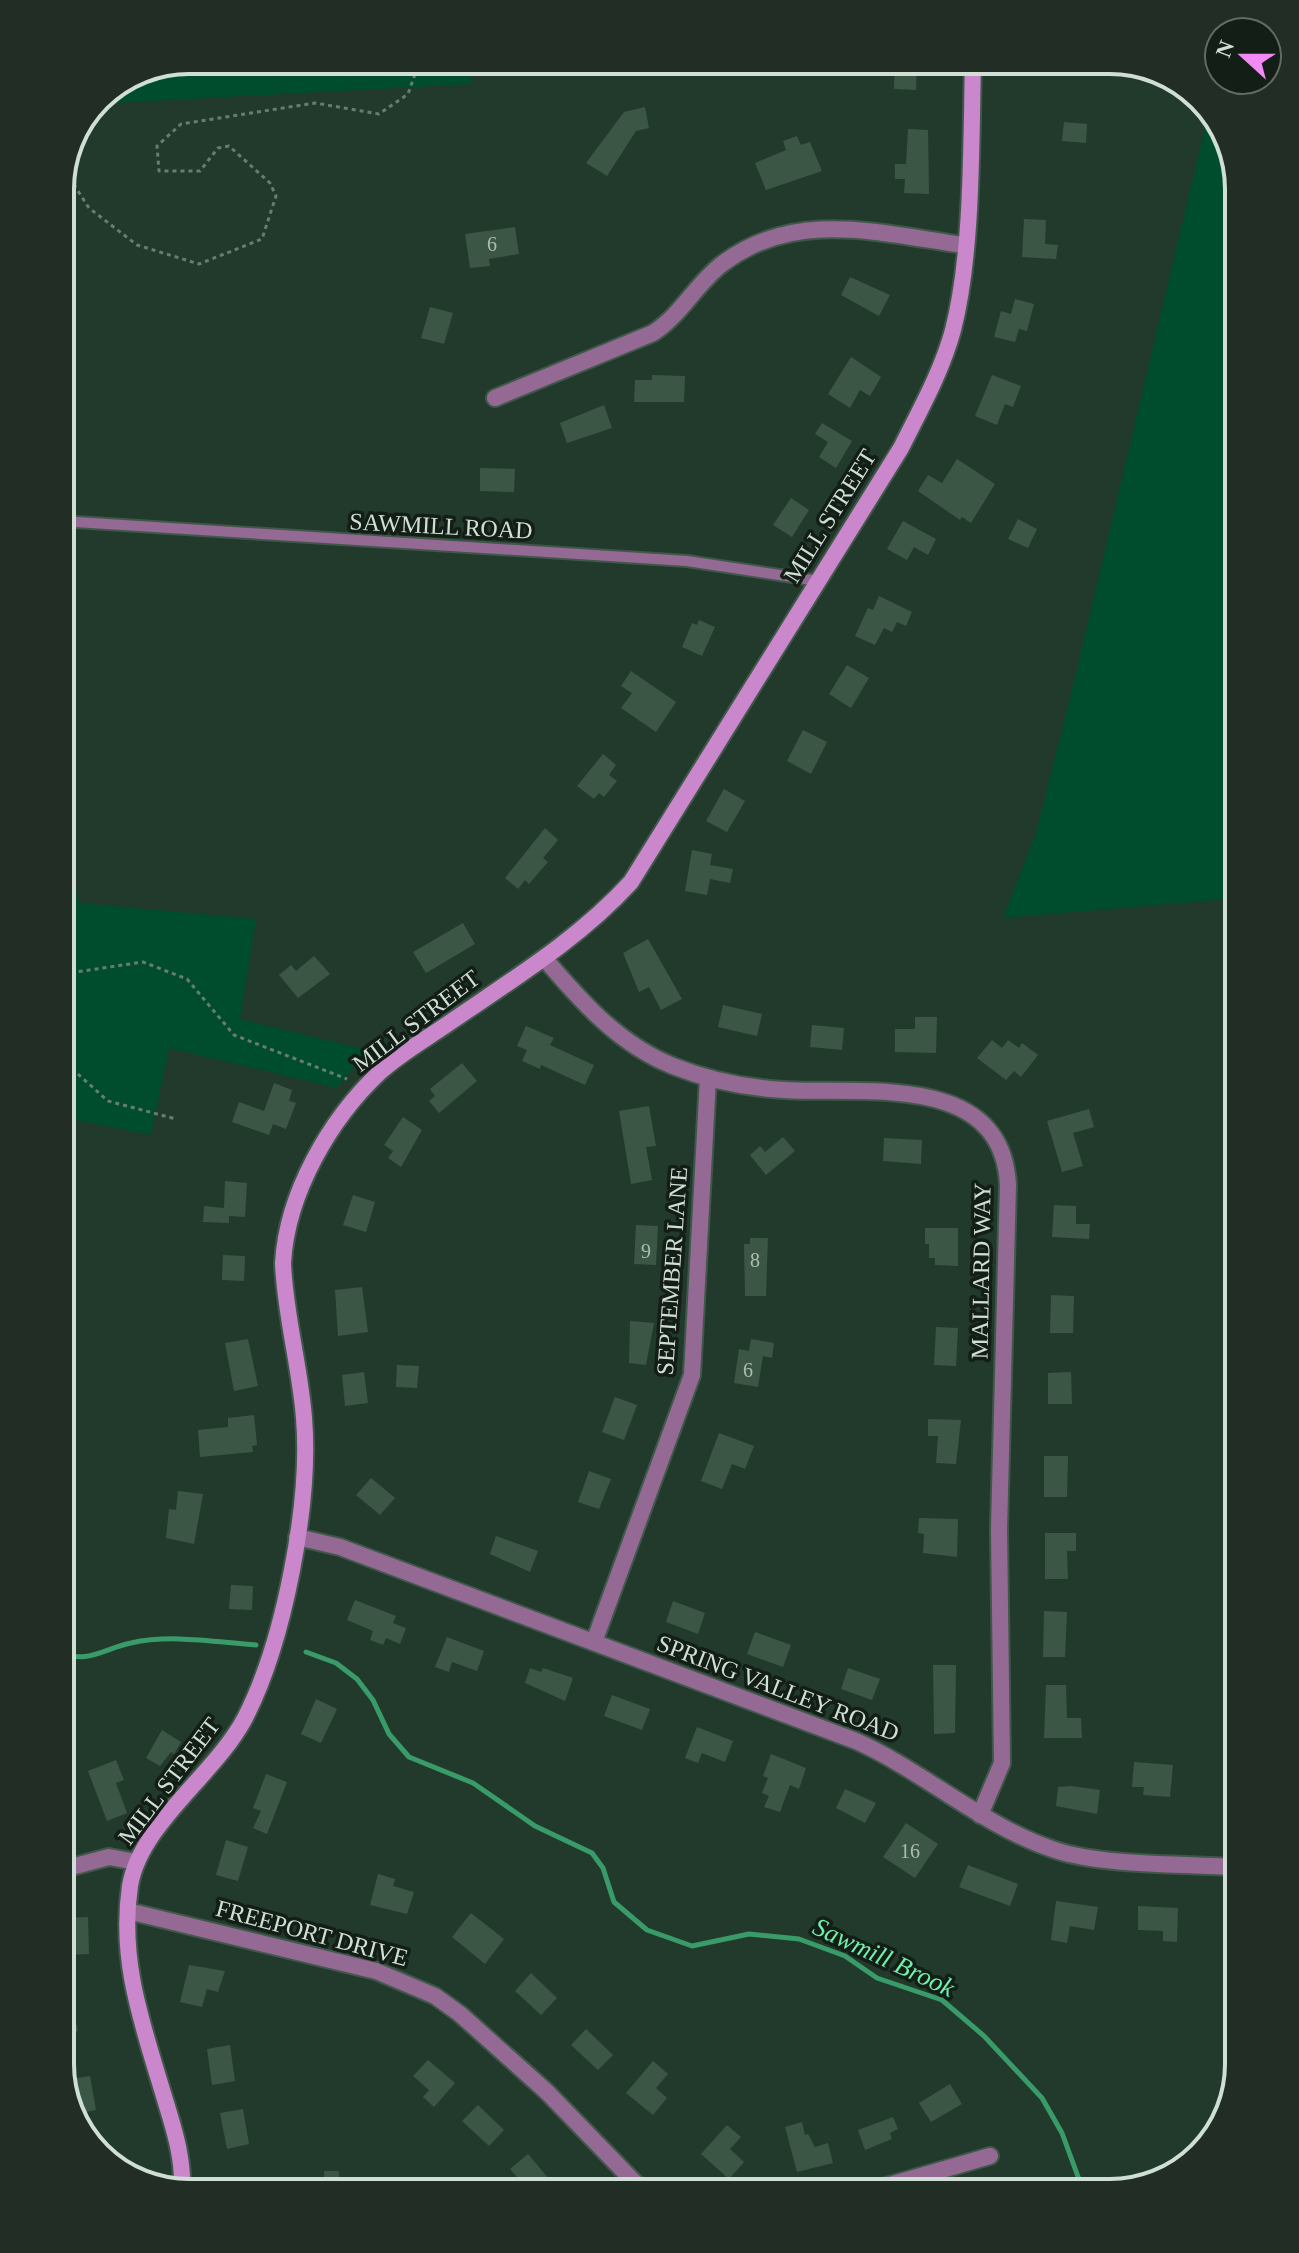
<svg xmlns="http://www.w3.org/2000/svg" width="1299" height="2253" viewBox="0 0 1299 2253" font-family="Georgia,serif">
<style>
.green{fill:#004d2d}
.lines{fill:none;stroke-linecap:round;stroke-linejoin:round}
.stream{stroke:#399b69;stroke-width:5}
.building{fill:#3c5646}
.lane-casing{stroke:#40584a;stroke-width:14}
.street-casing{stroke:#40584a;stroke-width:20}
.secondary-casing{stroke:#40584a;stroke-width:20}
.path{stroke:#687d70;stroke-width:3;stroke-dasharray:4 4;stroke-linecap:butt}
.lane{stroke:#946a95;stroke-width:10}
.street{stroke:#946a95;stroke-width:16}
.secondary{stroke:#ca87cc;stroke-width:16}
.labels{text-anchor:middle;stroke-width:7;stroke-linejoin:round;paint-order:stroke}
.number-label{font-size:20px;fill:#abbdb1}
.street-label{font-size:24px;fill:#d0dfd5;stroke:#131e17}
.water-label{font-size:26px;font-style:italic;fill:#71f0ac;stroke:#131e17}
.rim{fill:none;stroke:#d0dfd5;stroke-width:4}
</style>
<rect width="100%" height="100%" fill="#213a2b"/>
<g class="green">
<polygon points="189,60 470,60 472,84 95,104 98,97"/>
<polygon points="1208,114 1226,132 1239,189 1239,898 1003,918 1036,833 1071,694"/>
<polygon points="60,847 80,903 256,919 240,1019 368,1050 337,1088 169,1048 151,1135 60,1117"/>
</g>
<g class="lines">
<g class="stream">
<path d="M60,1651C85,1666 105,1648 131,1643C171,1634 215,1642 256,1645"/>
<polyline points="306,1652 336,1663 357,1679 373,1700 389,1734 409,1757 473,1783 535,1826 592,1853 603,1868 614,1902 647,1930 692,1946 749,1934 799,1939 845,1956 877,1978 942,2000 984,2036 1042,2098 1062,2133 1084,2193"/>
</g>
</g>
<g class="building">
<polygon points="895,60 917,60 916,90 894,89"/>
<polygon points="645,107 649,128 636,131 607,176 586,163 624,112"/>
<polygon points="1064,122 1087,124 1086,143 1062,141"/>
<polygon points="908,129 928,130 929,194 904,193 905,179 895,179 895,164 906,164"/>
<polygon points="797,136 801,145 810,142 822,171 766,190 755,163 786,150 783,141"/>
<polygon points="1024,219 1046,220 1045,244 1058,245 1056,259 1022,257"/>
<polygon points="515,227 519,254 489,259 490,266 470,268 465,234"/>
<polygon points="850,277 890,295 879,316 841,295"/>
<polygon points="1015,299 1034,304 1027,331 1019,329 1015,342 994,337 1001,311 1011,314"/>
<polygon points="430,307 453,313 444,344 421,338"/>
<polygon points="851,357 881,377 870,396 860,390 850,408 828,394"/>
<polygon points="652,375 685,376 684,402 634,402 635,380 652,380"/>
<polygon points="992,375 1021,386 1013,407 1005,404 997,425 975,416"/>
<polygon points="604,405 612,428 567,443 560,423"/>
<polygon points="822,423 852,441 836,468 819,457 828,442 815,434"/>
<polygon points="957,459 995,484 971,523 962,517 960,520 918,491 928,475 942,483"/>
<polygon points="480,468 515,469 514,492 480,491"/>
<polygon points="791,498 809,510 792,537 773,525"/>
<polygon points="1018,519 1037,529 1028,548 1008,539"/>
<polygon points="903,521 936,539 928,555 914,547 907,560 887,549"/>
<polygon points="879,596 912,612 906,626 897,622 892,632 884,628 875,645 855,636 868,608 873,610"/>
<polygon points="699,620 715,627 702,656 682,647 692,623 697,625"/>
<polygon points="847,665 869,678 851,708 829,694"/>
<polygon points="631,671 676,702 656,732 621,708 632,693 621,686"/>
<polygon points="803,730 827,742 811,774 787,761"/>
<polygon points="603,754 616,765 609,775 617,781 604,797 599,793 594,799 577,786"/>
<polygon points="724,789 745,801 727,832 706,821"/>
<polygon points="545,828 558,840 543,858 548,862 529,884 525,880 518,889 505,878"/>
<polygon points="692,850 712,854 710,865 733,869 730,883 710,879 707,895 685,891"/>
<polygon points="463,923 475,944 426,973 413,952"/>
<polygon points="648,939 682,999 661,1010 649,987 639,992 623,953"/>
<polygon points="314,956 330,974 298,998 279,975 291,965 296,971"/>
<polygon points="723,1005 762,1014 757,1036 718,1027"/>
<polygon points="915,1017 937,1017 936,1053 895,1052 895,1029 915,1029"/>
<polygon points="812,1025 844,1028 842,1050 810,1047"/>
<polygon points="526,1026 554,1038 550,1045 594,1065 585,1085 541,1065 540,1069 522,1061 527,1050 517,1046"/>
<polygon points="992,1040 1002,1048 1008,1040 1019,1048 1022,1043 1038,1055 1021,1077 1014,1071 1006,1080 977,1058"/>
<polygon points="462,1063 477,1081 439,1113 429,1101 435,1096 430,1089"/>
<polygon points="274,1083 292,1090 289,1101 296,1103 286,1129 273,1124 269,1135 232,1122 239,1102 264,1111"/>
<polygon points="649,1106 656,1146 646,1147 652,1180 631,1184 619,1111"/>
<polygon points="1089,1109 1094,1127 1073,1133 1083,1166 1062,1172 1047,1121"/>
<polygon points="403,1117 422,1130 401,1167 388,1158 393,1151 384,1145"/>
<polygon points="783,1137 795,1151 766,1175 750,1155 760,1146 765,1152"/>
<polygon points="884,1138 922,1140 921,1164 883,1161"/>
<polygon points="225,1181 247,1183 245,1217 229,1216 229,1223 203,1222 204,1206 224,1208"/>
<polygon points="353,1195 375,1202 366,1232 343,1225"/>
<polygon points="1054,1205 1076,1206 1076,1224 1090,1224 1089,1239 1052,1237"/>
<polygon points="636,1225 658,1226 656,1265 634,1264"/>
<polygon points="925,1228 958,1228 958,1266 935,1265 935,1258 929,1258 929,1244 925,1244"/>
<polygon points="750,1238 768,1238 766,1296 745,1296 744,1244 750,1244"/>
<polygon points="223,1255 245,1256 244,1281 222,1280"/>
<polygon points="362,1287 368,1332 338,1336 335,1290"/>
<polygon points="1051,1295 1074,1296 1073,1333 1050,1333"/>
<polygon points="630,1321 654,1323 646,1365 629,1363"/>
<polygon points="936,1327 958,1328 956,1366 934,1365"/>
<polygon points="248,1339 258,1386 234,1391 225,1343"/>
<polygon points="751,1339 774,1343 772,1358 763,1356 758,1387 734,1383 739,1349 749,1351"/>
<polygon points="397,1365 419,1366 417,1388 396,1387"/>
<polygon points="364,1372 368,1403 345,1406 342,1375"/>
<polygon points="1071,1372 1072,1404 1048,1404 1048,1373"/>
<polygon points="615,1397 637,1405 624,1440 602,1432"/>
<polygon points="254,1415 257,1445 252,1446 253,1452 200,1457 198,1430 228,1427 228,1418"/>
<polygon points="928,1419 961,1420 956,1464 936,1463 938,1436 928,1436"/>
<polygon points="719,1433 754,1446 745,1469 732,1464 722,1489 701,1481"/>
<polygon points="1044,1456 1068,1456 1067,1497 1044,1497"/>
<polygon points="589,1471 611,1479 599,1509 578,1502"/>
<polygon points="371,1478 395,1498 380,1515 356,1495"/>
<polygon points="178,1491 203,1494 194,1544 166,1538 169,1509 176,1510"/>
<polygon points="919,1518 958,1519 957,1557 923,1553 924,1534 918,1533"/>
<polygon points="1045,1533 1076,1533 1076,1551 1067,1551 1068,1579 1045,1579"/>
<polygon points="496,1536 538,1551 530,1572 490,1554"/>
<polygon points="231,1585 253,1586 252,1610 229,1609"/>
<polygon points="355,1600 396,1616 393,1623 406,1628 400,1644 386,1638 383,1645 370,1640 373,1631 347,1620"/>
<polygon points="673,1601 705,1613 698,1634 666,1622"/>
<polygon points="1044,1611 1067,1612 1065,1657 1043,1657"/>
<polygon points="755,1632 791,1645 783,1667 747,1654"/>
<polygon points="447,1637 484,1651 477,1671 452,1662 449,1672 435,1667"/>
<polygon points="933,1665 956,1665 955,1733 934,1734"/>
<polygon points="530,1668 541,1672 543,1668 573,1678 565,1701 525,1683"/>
<polygon points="848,1668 880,1679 872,1700 841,1689"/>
<polygon points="1046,1685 1066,1685 1067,1718 1081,1718 1082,1738 1044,1738"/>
<polygon points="612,1695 650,1709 642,1730 604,1716"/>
<polygon points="316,1699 337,1709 321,1743 301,1734"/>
<polygon points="697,1727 733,1741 725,1762 702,1753 698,1763 685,1758"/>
<polygon points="162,1730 181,1742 174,1754 171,1752 160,1766 146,1758"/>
<polygon points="771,1754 806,1768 799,1789 790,1785 780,1812 764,1807 769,1796 762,1793 768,1778 763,1776"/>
<polygon points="116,1760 124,1780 116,1783 127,1813 107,1821 88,1771"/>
<polygon points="1134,1762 1173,1765 1170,1797 1143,1795 1144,1787 1132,1787"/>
<polygon points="266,1774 287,1782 267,1834 253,1828 261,1811 253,1808"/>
<polygon points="1071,1786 1100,1790 1097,1814 1056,1806 1058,1787"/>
<polygon points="845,1789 876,1803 865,1823 836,1808"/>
<polygon points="906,1823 938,1844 915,1878 883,1857"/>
<polygon points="226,1840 248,1847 238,1881 216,1875"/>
<polygon points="968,1865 1018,1884 1010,1906 959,1887"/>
<polygon points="378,1874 395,1879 393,1886 414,1892 407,1914 370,1905"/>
<polygon points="1056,1901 1098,1907 1094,1930 1070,1926 1067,1943 1051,1940"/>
<polygon points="1138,1906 1178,1908 1177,1942 1163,1941 1163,1931 1138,1930"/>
<polygon points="471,1913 504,1939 485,1964 452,1937"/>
<polygon points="88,1917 89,1954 66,1955 65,1918"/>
<polygon points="189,1965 225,1971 218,1992 207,1989 202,2007 180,2002"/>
<polygon points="531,1973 557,1998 541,2015 515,1991"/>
<polygon points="66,1978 78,2031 60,2036 60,1979"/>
<polygon points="586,2029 613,2055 598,2070 571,2045"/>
<polygon points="230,2045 235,2081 212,2085 207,2049"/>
<polygon points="428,2060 455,2083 434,2107 423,2097 429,2090 413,2076"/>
<polygon points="653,2061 668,2074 656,2088 667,2098 653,2115 626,2093"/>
<polygon points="90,2076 96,2110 72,2115 64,2080"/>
<polygon points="950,2084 962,2104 931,2122 919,2103"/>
<polygon points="478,2105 504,2130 489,2146 462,2121"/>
<polygon points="243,2109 249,2144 227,2149 220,2113"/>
<polygon points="893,2117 898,2129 890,2133 892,2139 865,2150 858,2130"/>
<polygon points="802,2122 805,2135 808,2134 815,2147 828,2143 833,2163 797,2172 785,2127"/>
<polygon points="727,2125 741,2137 730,2149 744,2162 729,2179 701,2154"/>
<polygon points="528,2154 554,2185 545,2193 531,2193 510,2169"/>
<polygon points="324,2171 339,2171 340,2193 325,2193"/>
</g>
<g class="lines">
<g class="lane-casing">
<polyline id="lane" points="60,521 687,561 819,581"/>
</g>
<g class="street-casing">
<g id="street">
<path d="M495,398L653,333C681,315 696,284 722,264C795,208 882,234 964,245"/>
<path d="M544,958C581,1001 618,1044 673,1066C708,1080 747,1088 785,1090C864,1095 1002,1071 1008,1185L999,1529L1002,1763L980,1815"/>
<path d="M297,1537L340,1547L856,1741C925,1772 982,1826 1055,1850C1102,1866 1187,1864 1239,1867"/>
<polyline points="594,1642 692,1375 708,1078"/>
<polyline points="60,1870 109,1857 136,1862"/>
<polyline points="128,1911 376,1971 435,1996 460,2014 547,2092 645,2193"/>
<polyline points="862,2193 990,2156"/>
</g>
</g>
<g class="secondary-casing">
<path id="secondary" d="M182,2193C184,2157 173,2126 163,2093C142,2023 119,1960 130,1886C140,1824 215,1775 245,1718C284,1642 311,1503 304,1418C300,1366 285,1315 283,1263C287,1193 330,1119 380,1072C401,1053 426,1039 449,1023C513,979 579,939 631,882L901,448C920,410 942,371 953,330C973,253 971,141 973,60"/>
</g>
<g class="path">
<polyline points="65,171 89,208 137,245 199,264 262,239 276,196 270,183 229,146 218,148 200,171 159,171 157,146 181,124 315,103 379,114 408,94 420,60"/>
<polyline points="60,986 76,972 143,962 187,979 234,1035 347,1079"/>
<polyline points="60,1058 108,1101 176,1119"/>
</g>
<use href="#lane" class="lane"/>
<use href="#street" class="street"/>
<use href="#secondary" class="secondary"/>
</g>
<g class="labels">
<g class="number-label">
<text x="492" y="251">6</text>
<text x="646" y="1258">9</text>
<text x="755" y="1267">8</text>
<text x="748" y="1377">6</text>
<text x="910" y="1858">16</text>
</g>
<g class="street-label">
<text transform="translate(830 516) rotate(-58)" y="8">MILL STREET</text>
<text transform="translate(441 526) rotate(3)" y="8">SAWMILL ROAD</text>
<text transform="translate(416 1021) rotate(-37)" y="8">MILL STREET</text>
<text transform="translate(672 1271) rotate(-86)" y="8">SEPTEMBER LANE</text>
<text transform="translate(981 1271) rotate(-89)" y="8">MALLARD WAY</text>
<text transform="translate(778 1688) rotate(21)" y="8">SPRING VALLEY ROAD</text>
<text transform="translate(169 1781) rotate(-53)" y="8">MILL STREET</text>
<text transform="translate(312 1933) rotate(15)" y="8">FREEPORT DRIVE</text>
</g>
<g class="water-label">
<text transform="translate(884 1957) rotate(25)" y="9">Sawmill Brook</text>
</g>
</g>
<path d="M0 0H1299V2253H0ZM189 74H1110A115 115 0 0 1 1225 189V2064A115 115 0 0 1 1110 2179H189A115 115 0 0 1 74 2064V189A115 115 0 0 1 189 74Z" fill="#222d26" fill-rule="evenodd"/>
<path class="rim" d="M189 74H1110A115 115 0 0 1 1225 189V2064A115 115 0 0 1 1110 2179H189A115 115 0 0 1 74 2064V189A115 115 0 0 1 189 74Z"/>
<g transform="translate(1243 56) rotate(291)"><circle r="38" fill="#131e17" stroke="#5f6b63" stroke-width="2"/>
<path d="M0-6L14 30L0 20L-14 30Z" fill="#f18af4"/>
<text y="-12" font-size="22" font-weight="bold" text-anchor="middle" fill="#d0dfd5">N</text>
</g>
</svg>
